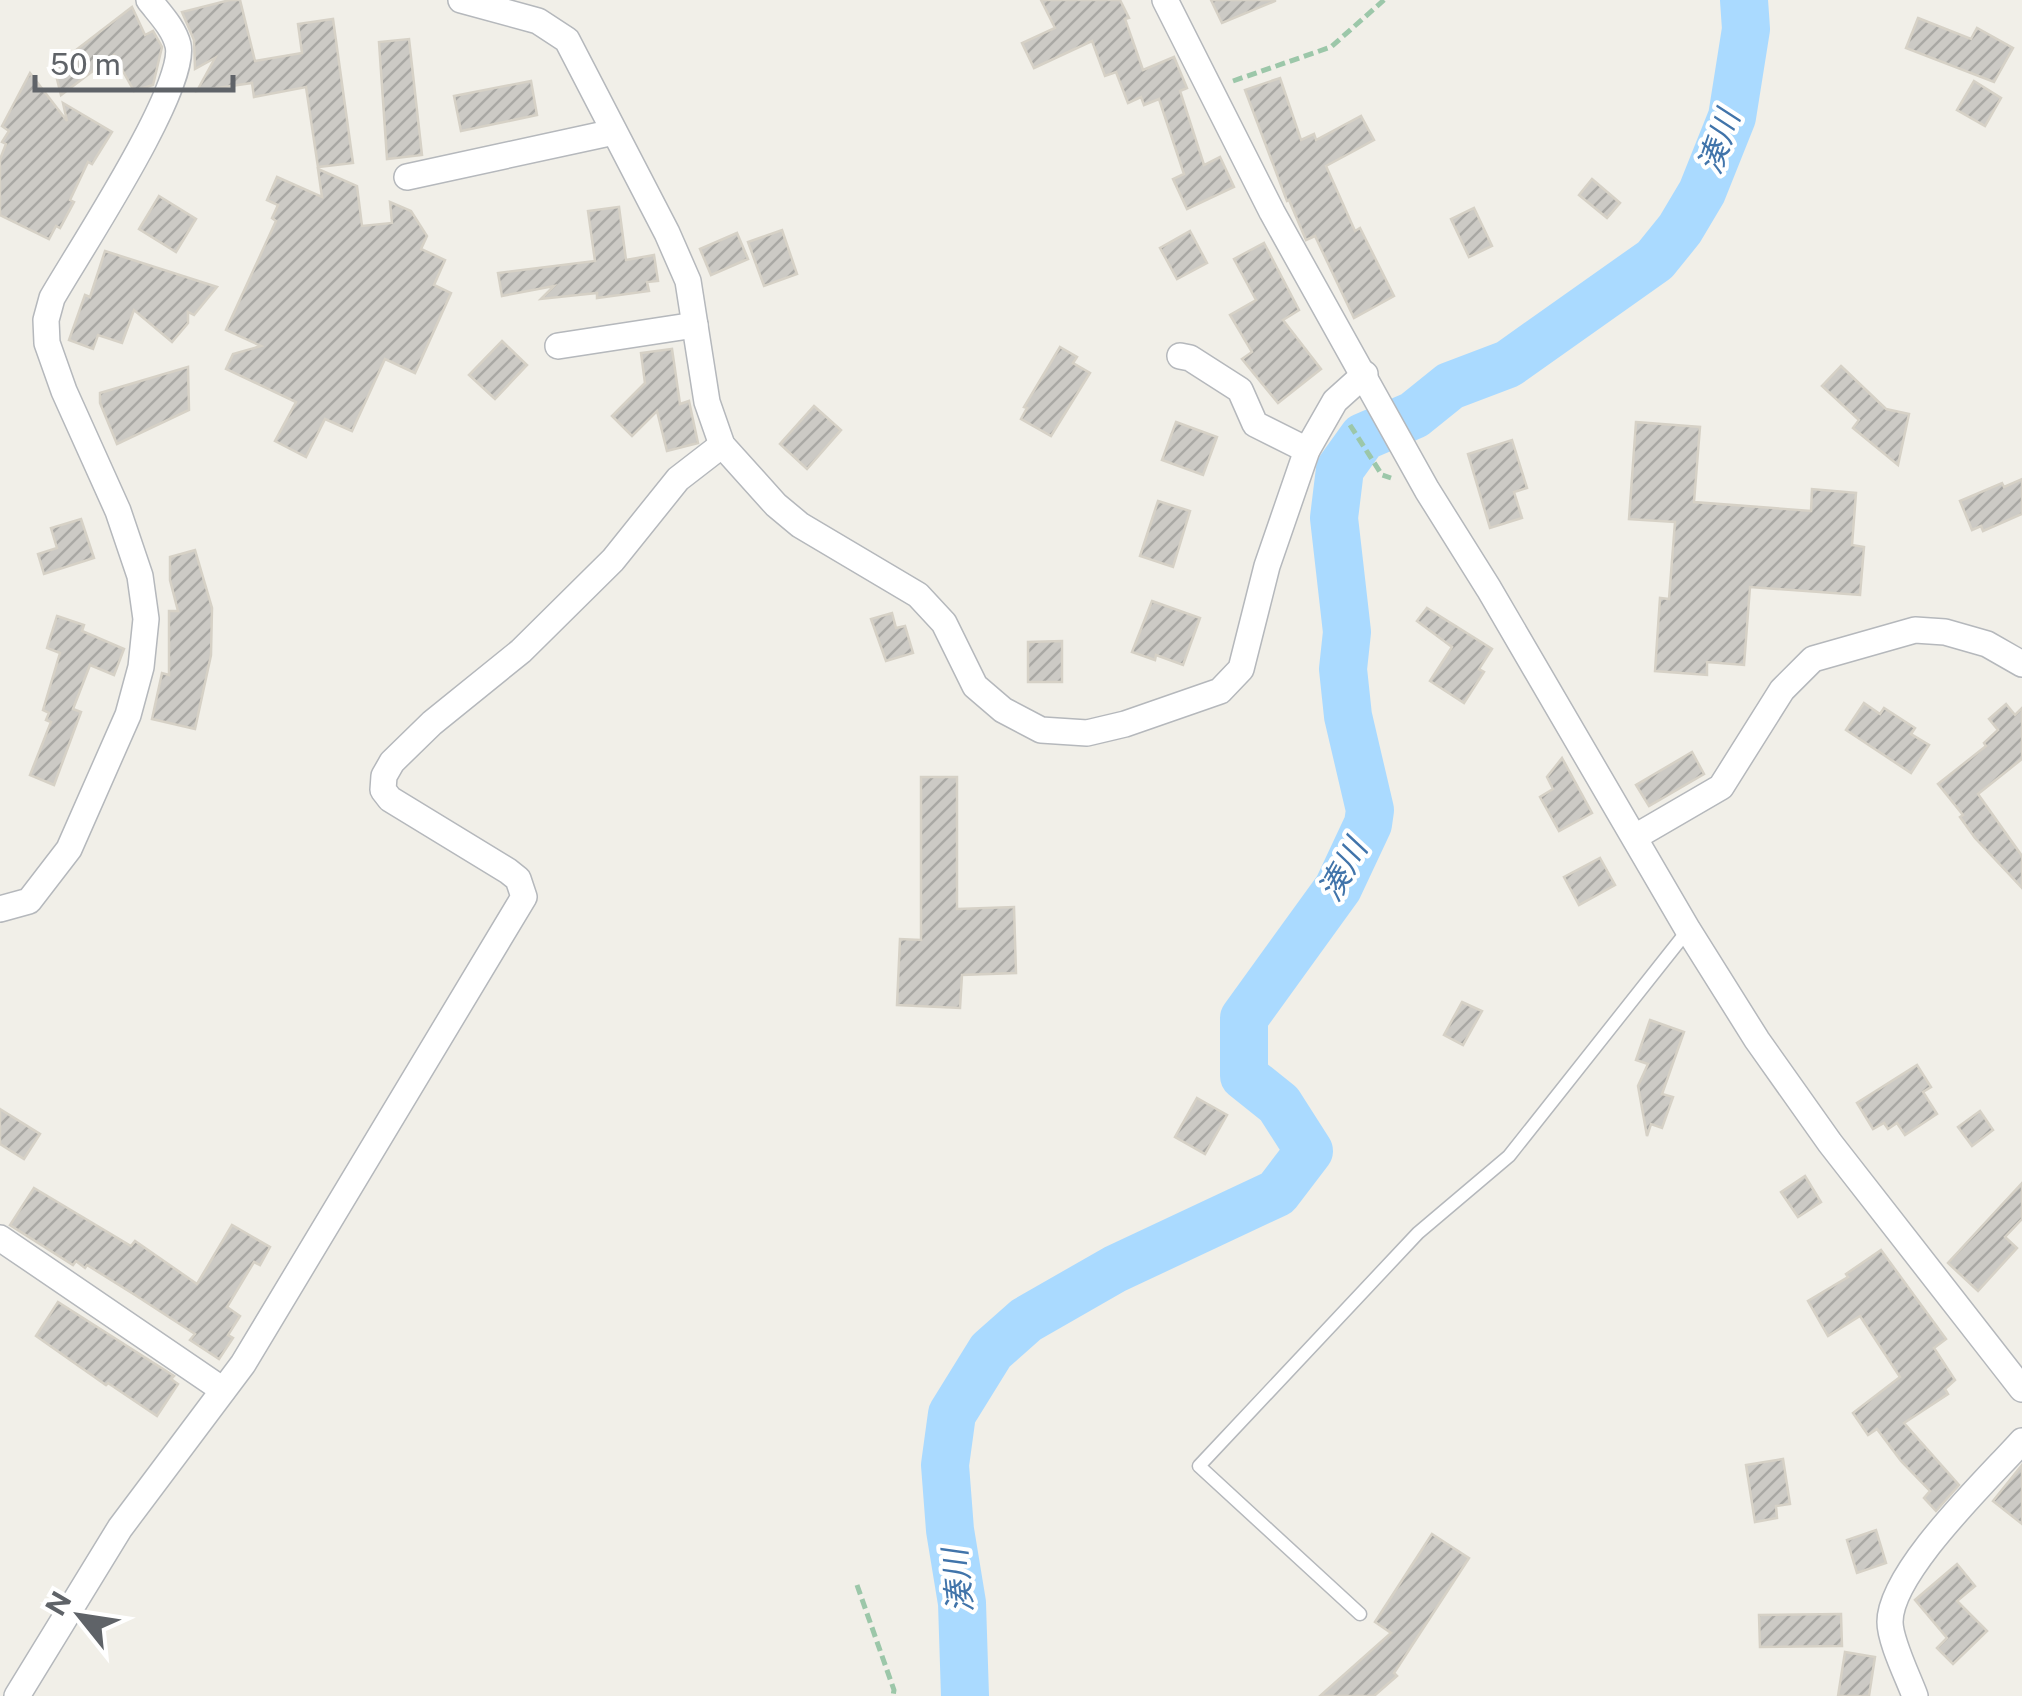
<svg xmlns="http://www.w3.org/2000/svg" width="2022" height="1696" viewBox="0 0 2022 1696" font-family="'Public Sans','Noto Sans JP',sans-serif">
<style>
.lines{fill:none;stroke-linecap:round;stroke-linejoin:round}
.river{stroke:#aadaff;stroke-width:48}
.building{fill:url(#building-hatch);stroke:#d6d1c6;stroke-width:2.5}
.service-casing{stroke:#b5b8bc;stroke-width:15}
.minor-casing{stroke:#b5b8bc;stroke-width:28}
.path{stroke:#9cc7a9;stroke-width:5;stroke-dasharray:10 5;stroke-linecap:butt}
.service{stroke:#fff;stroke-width:12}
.minor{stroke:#fff;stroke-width:25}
.labels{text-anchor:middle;stroke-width:8;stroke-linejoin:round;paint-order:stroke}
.water-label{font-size:32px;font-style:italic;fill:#4174aa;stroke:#fff}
</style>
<defs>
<pattern id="building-hatch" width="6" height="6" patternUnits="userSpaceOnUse" patternTransform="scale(2.5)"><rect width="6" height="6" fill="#cccac5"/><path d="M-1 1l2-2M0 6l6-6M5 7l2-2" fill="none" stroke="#a9a8a4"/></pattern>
</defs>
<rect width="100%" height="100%" fill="#f1efe8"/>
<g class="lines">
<polyline class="river" points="965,1696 962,1603 950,1530 945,1465 952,1414 991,1351 1026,1320 1115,1269 1277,1193 1309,1151 1279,1104 1244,1076 1244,1018 1338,888 1368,824 1370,810 1348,716 1343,669 1347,632 1334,518 1340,469 1363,437 1414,415 1450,386 1508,364 1655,260 1680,229 1702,192 1732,117 1746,29 1744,0"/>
</g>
<g class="building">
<polygon points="230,0 240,0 255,61 302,53 298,24 333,19 353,163 318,167 306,87 254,97 252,83 197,91 215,58 195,69 194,40 182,12"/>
<polygon points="1041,0 1120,0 1129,18 1125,19 1143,70 1174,57 1187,88 1180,91 1204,165 1220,157 1234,187 1187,209 1173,179 1184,174 1159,99 1144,105 1141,97 1128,103 1116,72 1105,76 1092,41 1034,68 1022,43 1055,28"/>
<polygon points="1211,0 1275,0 1275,1 1222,23"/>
<polygon points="132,7 145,35 153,31 162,47 153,85 134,91 114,55 61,95 54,67"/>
<polygon points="1918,18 1971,39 1977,28 2013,48 1994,82 1906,48"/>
<polygon points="409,39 422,155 387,159 379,42"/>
<polygon points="30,73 67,121 63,103 112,132 92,164 88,162 70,200 74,202 60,228 56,226 49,239 0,215 0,159 6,144 2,142 9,131 2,126"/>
<polygon points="1280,78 1301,140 1314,134 1316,140 1361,116 1374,140 1326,166 1355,231 1360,228 1394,296 1354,318 1315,236 1306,240 1289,200 1287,201 1245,90"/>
<polygon points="531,81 537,115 461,131 454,96"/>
<polygon points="1974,81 2001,98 1985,126 1957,110"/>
<polygon points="318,169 357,186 362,226 392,223 390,202 411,211 427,236 421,249 445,260 434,285 451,293 415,373 385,359 352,431 325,419 306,457 275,441 296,402 226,369 233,354 261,346 226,330 276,221 272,218 278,205 267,200 277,177 322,197"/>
<polygon points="1592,179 1620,203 1607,218 1579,195"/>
<polygon points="159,196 196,219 176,252 139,229"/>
<polygon points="619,207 626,260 654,255 658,281 647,282 649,291 597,298 597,293 541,299 554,286 502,296 498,273 595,261 588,211"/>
<polygon points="1474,208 1492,246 1469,257 1451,219"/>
<polygon points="782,230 797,274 764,286 748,242"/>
<polygon points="1190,231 1207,263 1177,279 1160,248"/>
<polygon points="737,233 748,259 711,275 700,249"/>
<polygon points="1264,243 1299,310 1283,320 1321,369 1278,403 1242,359 1252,352 1230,315 1256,300 1234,259"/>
<polygon points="105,251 217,287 194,315 188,312 188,323 172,342 134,310 122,343 98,335 93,349 69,340 85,295 90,297"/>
<polygon points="502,341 527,365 495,399 469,375"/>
<polygon points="1060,347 1077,357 1073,363 1090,373 1051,436 1021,419 1027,408 1024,407"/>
<polygon points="672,349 680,404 689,401 698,443 667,451 657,411 632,436 612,416 645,383 641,353"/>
<polygon points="1841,366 1886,409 1909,414 1898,465 1853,428 1859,420 1822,386"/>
<polygon points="188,367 189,410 117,444 100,403 100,393"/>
<polygon points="814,406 841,430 807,469 780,444"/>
<polygon points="1176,422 1217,437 1203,475 1162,460"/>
<polygon points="1636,422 1700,427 1694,502 1811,511 1812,489 1856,493 1852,545 1864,547 1860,595 1750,587 1744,665 1707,662 1707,675 1655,671 1660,598 1669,599 1675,522 1629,519"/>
<polygon points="1512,440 1527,488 1514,492 1522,518 1490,528 1468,454"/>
<polygon points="2022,479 2022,514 1983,531 1981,526 1972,530 1960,501 2002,483 2004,487"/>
<polygon points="1158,501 1190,511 1173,567 1140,556"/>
<polygon points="81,519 94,558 44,574 38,554 57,548 51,528"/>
<polygon points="195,550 212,608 211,655 195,729 152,719 162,673 169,675 169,611 178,611 170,580 170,557"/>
<polygon points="1152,601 1200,618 1183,665 1156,655 1155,660 1132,652"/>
<polygon points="1427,608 1492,649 1479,669 1484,672 1464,703 1430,681 1452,647 1417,621"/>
<polygon points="892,613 896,628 905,626 913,653 886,661 871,619"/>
<polygon points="57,616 84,625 82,631 124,649 114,675 90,665 73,709 81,712 54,785 30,775 51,722 46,720 49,713 43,710 60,653 47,648"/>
<polygon points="1062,641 1062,682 1028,682 1028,642"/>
<polygon points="1864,703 1880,714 1884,708 1915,728 1911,734 1929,745 1911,773 1846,730"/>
<polygon points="2006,704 2015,715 2022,708 2022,759 1978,794 2022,856 2022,888 1975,838 1960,817 1963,815 1938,784 1986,746 1984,743 1998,730 1989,719"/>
<polygon points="1692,752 1704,774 1649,806 1636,785"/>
<polygon points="1562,758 1592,813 1559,831 1540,797 1553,789 1547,777"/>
<polygon points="921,777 957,777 957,909 1014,907 1016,973 962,975 960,1008 897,1005 900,939 921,940"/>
<polygon points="1600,858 1615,885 1579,905 1564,877"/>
<polygon points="1462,1002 1482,1011 1463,1045 1444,1035"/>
<polygon points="1650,1020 1684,1032 1662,1094 1673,1097 1662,1128 1651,1124 1647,1136 1638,1086 1648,1064 1636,1060"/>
<polygon points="1917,1065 1931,1087 1923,1092 1937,1114 1905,1135 1897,1123 1888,1129 1884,1123 1873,1129 1857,1103"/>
<polygon points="1197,1098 1227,1115 1205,1154 1175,1137"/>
<polygon points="0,1109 40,1134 24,1159 0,1144"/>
<polygon points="1980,1111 1993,1130 1972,1146 1958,1127"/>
<polygon points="1805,1176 1821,1202 1798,1217 1781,1192"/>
<polygon points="2022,1183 2022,1219 2005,1237 2017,1248 1978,1291 1948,1263"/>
<polygon points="34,1188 131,1246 135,1241 197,1284 232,1225 270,1247 260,1265 254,1262 227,1307 240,1316 228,1335 233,1338 219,1359 190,1340 195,1334 135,1295 87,1265 85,1268 76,1261 73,1265 10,1225"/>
<polygon points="1881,1250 1946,1339 1934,1348 1955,1380 1945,1389 1948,1394 1904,1423 1959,1485 1936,1511 1924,1498 1930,1491 1901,1461 1877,1429 1868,1435 1853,1413 1900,1377 1860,1316 1828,1336 1808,1301 1848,1277 1846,1274"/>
<polygon points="58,1302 174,1376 171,1379 178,1384 157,1416 108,1383 106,1385 36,1336"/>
<polygon points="1783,1459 1790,1504 1776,1506 1777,1518 1755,1522 1746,1465"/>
<polygon points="2022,1465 2022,1524 1993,1501"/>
<polygon points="1876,1530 1886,1563 1857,1573 1847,1540"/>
<polygon points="1432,1534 1469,1558 1394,1673 1397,1676 1374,1696 1320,1696 1391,1633 1375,1622"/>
<polygon points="1957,1564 1975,1586 1957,1601 1987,1631 1953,1664 1937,1648 1947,1638 1915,1600"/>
<polygon points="1841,1614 1842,1646 1760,1647 1759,1615"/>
<polygon points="1845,1652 1875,1657 1869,1696 1838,1696"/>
</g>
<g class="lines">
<g class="service-casing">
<polyline id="service" points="1360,1614 1199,1466 1418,1233 1509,1156 1688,930"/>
</g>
<g class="minor-casing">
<g id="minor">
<polyline points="461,0 538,21 567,40 667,233 688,281 707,402 722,445 776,505 800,525 918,595 944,623 975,686 1003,710 1041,730 1087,733 1125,724 1220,691 1241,669 1267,566 1307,450 1335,401 1365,374"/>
<polyline points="1165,0 1272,212 1427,490 1489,589 1688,930 1757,1040 1830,1143 2022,1389"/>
<polyline points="407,177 614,132"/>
<polyline points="558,346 695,325"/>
<polyline points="1180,356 1190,358 1240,390 1255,424 1307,450"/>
<polyline points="1635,837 1721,787 1782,690 1813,659 1915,630 1945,632 1987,644 2022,664"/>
<path d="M0,909L29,901L69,849L128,715L141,667L146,619L140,576L118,511L64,391L47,343L46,320L52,298C77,254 188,87 178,45C174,28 159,13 149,0"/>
<polyline points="0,1238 223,1390"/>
<polyline points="17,1696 120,1528 243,1364 524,897 518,879 508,871 390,799 383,790 384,776 392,762 432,723 521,651 613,560 678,479 722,445"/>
<path d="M1915,1696C1908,1677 1890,1641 1890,1622C1890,1572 1988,1479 2022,1441"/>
</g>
</g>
<g class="path">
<polyline points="1233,81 1331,47 1384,0"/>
<polyline points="1350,425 1382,475 1391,478"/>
<polyline points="857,1585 894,1690 893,1696"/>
</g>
<use href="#service" class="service"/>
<use href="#minor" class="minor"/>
</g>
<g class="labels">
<g class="water-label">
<text transform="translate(1719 142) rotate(-71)" y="11">湊川</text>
<text transform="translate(1343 870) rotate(-61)" y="11">湊川</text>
<text transform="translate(958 1581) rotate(-96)" y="11">湊川</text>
</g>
</g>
<g transform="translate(80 1616) rotate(300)" stroke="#ffffff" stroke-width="8" paint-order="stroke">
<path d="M0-8L18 38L0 25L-18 38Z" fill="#5f6368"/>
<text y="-15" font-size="28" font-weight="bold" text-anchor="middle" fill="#5f6368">N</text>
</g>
<path d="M35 75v15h198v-15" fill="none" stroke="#5f6368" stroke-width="5"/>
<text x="50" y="75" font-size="30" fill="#5f6368" stroke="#ffffff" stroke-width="8" paint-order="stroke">50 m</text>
</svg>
